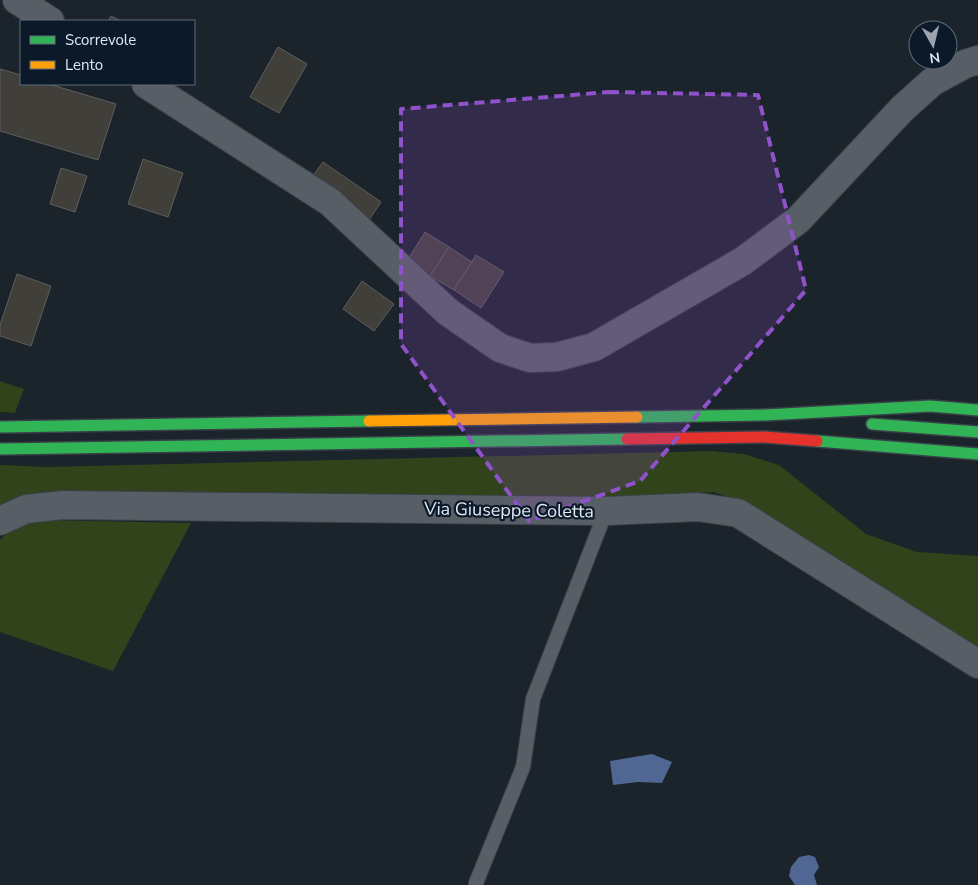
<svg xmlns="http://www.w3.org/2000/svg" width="978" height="885" viewBox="0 0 978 885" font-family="'Nunito Sans',sans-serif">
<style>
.green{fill:#31431b}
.water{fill:#506794}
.building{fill:#413f39;stroke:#5e5e5e}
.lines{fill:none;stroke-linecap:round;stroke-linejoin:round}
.lane-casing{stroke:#3a4048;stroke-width:16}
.street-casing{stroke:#3a4048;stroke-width:30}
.fast-casing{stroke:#3a4048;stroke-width:14}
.slow-casing{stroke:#3a4048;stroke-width:14}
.jam-casing{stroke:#3a4048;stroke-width:14}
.lane{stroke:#585e65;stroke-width:14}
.street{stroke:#585e65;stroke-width:28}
.fast{stroke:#30b455;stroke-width:11}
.slow{stroke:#ff9f0a;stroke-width:11}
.jam{stroke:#e5322d;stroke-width:11}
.marked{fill:#8f52ca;fill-opacity:0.2;stroke:#8f52ca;stroke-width:4;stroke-dasharray:10 6;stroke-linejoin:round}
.labels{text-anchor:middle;stroke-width:4.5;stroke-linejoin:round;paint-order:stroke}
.street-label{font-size:18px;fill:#e0e9f4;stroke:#0b1928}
</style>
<rect width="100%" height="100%" fill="#1b232b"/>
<g class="green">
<polygon points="0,381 24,389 15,413 0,412"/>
<polygon points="711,451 744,454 779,465 866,534 917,552 978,556 978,648 768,515 742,502 714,492 616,499 0,511 0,465 45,467"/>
<path d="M35,520L191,523L113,671L0,632V540C10,529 21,524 35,520Z"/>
</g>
<g class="water">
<polygon points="652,754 672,762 662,783 638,782 613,785 610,761"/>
<polygon points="809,855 815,857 819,867 814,875 817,885 795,885 789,876 791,867 799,857"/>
</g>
<g class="building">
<polygon points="111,16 121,21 108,21"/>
<polygon points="278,47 307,64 279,113 250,97"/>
<polygon points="0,69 21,75 21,84 49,84 116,104 98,160 0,131"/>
<polygon points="143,159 183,173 168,217 128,204"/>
<polygon points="323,162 381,202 369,220 310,180"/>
<polygon points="61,168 87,176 75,212 50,204"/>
<polygon points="425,232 449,247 430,276 407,261"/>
<polygon points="449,247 472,262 454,290 430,276"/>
<polygon points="476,255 504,272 481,308 454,290"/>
<polygon points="17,274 51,286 31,346 0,336 0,325"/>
<polygon points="362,281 394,304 374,331 343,309"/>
</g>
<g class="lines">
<g class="lane-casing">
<polyline id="lane" points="476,883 523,767 533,699 606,511"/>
</g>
<g class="street-casing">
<g id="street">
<polyline points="17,0 50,21"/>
<polyline points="146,84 330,202 448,312 500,348 530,358 557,357 594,347 743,261 798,220 902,109 932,82 965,64 978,60"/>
<polyline points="0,521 26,509 63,505 606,511 698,507 738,513 978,664"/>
</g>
</g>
<g class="fast-casing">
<g id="fast">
<polyline points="637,417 765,415 930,406 978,410"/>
<polyline points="872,424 978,432"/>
<polyline points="0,427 369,421"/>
<polyline points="817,441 978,454"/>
<polyline points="0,449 627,439"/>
</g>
</g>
<g class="slow-casing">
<polyline id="slow" points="369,421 637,417"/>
</g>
<g class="jam-casing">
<polyline id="jam" points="627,439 764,437 817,441"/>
</g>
<use href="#lane" class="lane"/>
<use href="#street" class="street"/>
<use href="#fast" class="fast"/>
<use href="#slow" class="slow"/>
<use href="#jam" class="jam"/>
</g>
<path class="marked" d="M609,92L758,95L806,290L640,481L529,521L401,344V109Z"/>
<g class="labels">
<g class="street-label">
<text transform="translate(509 510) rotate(1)" y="6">Via Giuseppe Coletta</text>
</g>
</g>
<rect x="20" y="20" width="175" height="65" fill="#0b1928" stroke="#606c7a"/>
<rect x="30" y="36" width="25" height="8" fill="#30b455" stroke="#606c7a"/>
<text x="65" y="45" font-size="15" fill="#e0e9f4">Scorrevole</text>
<rect x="30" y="61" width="25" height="8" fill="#ff9f0a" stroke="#606c7a"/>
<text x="65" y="70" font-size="15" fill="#e0e9f4">Lento</text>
<g transform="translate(933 45) rotate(172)"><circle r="24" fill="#0b1928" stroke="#606c7a"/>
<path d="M0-4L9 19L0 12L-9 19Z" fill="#9ba4ae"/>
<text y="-8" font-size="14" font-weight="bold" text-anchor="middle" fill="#e0e9f4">N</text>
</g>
</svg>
